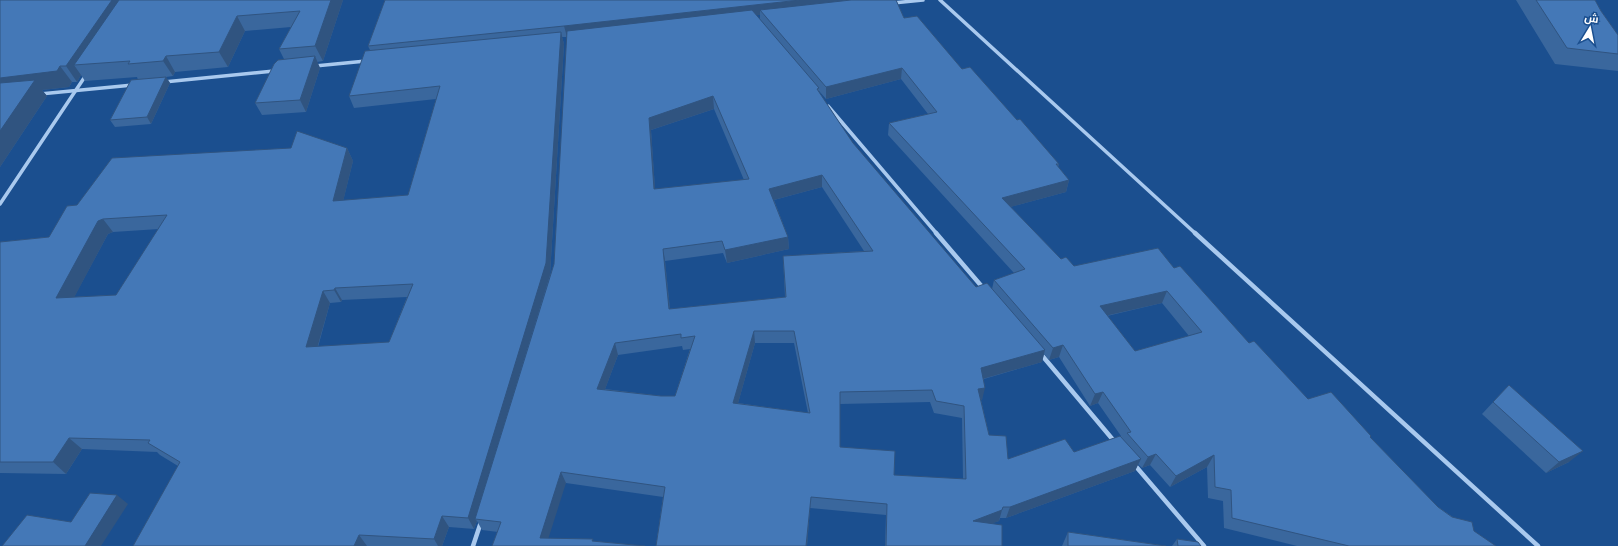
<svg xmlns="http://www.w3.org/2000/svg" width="1618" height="546" viewBox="0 0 1618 546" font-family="Manrope,Cairo,sans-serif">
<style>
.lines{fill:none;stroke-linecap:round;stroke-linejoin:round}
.minor-far1{stroke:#a9c9ee;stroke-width:3.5}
.minor{stroke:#a9c9ee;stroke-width:4.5}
.wall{fill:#3a679d;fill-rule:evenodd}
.shaded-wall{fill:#305480}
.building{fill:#4478b7;stroke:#305480;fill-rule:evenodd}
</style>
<rect width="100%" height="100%" fill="#1b4f8f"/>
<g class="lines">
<g class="minor-far1">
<polyline points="940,0 1196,234"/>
<polyline points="893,3 923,0"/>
<polyline points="315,66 366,61"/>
<polyline points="164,82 274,71"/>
<polyline points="40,94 133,85"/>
<polyline points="828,106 937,234"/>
<polyline points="0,204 86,75"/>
</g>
<g class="minor">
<polyline points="936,233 984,289"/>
<polyline points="1195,233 1538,546"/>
<polyline points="1040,353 1114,441"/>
<polyline points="1133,463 1204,546"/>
<polyline points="473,546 481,522"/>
</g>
</g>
<g class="wall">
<polygon points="0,0 343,0 323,61 317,62 320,68 306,112 262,115 255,103 284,59 279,49 291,27 245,31 228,67 175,72 173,76 166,77 170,83 151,124 115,127 110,120 138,80 137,77 85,81 81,75 77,82 72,82 69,87 42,90 47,96 0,167"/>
<path d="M385,0H896L904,18L962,69L1017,120L1059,164L1058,167L1069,180L1066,192L1010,207L1061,259L1074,266L1174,268L1249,343L1308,399L1370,438L1438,507L1496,546H1297L1224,528L1223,501L1208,498L1207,467L1170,487L1150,465L1142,468L1138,464L1135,471L1006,518H1000L999,521L992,523L1002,546H885L886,515L810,508L807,546H656L663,497L566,483L492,546L498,532L482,530L477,521L474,529L449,527L442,546H133L178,466L160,455L157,452L82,449L66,474L0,473V242L49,237L77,205L347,148L353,161L343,201L408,195L436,99L354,108L349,96L370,50L368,46ZM756,15H760V20ZM562,37H567L554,264L550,275L564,44ZM901,79L928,114L889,123L888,135L1014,273L994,280L992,289L976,287L853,143L819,92V91L826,99ZM714,109L744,180L655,189L651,130ZM822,187L864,251L783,256L785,297L670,309L665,261L723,253L727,263L789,249L788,237L774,200ZM159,229L116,295L74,297L108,234L113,232ZM407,297L389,342L318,347L330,303L341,302L342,300ZM1162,303L1189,336L1135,351L1107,316ZM755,343H794L808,413L738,403ZM682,346L683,350L690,349L675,396H661L605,389L618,355ZM1044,354L1049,360L1059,357L1090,406L1098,403L1121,436L1074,452L1008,459L989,435L981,400H982L984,379L1042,362ZM930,402L934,413L962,418L963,479L894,475L840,447V404Z"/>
<polygon points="1516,0 1595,0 1601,11 1618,35 1618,71 1555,64"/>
<polygon points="1509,385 1569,462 1546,473 1482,414"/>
<polygon points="1068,532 1166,546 1062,546"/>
<polygon points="1177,539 1201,546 1172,546"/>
</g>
<g class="shaded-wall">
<polygon points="112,0 131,0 74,65 81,75 77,82 66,66"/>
<polygon points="331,0 343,0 323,61 315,46"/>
<polygon points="800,0 891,0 760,10 760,15 567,37 564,26"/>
<polygon points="237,16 245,31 228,67 219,52"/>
<polygon points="561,32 564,44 550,275 475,519 477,521 474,529 468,518"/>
<polygon points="166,56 175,72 173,76 163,61"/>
<polygon points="315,56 320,68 306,112 300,100"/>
<polygon points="60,66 72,82 69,87 42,90 47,96 0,167 0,78"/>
<polygon points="902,68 901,79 826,99 826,87"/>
<polygon points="166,77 170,83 151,124 147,117"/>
<polygon points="713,96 714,109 651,130 656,202 654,189 649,118"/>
<polygon points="347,148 353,161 340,214 333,201"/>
<polygon points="822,175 822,187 770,201 769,189"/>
<polygon points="1069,180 1066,192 999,210 1002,198"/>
<polygon points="103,219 113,232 108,234 67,311 56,298 98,221"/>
<polygon points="788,237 789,249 727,263 725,250"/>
<polygon points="663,249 665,261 671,321 669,309"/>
<polygon points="335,288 342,300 341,302 334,290"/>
<polygon points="323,291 330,303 314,359 306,347"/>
<polygon points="1167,291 1162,303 1096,318 1100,306"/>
<polygon points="754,331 755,343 735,414 733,403"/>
<polygon points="615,343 618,355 601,400 597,389"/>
<polygon points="1063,345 1059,357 1049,360 1053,348"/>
<polygon points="1045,350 1042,362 979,380 981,368"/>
<polygon points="985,388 982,400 975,401 978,389"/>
<polygon points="1103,392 1098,403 1090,406 1095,394"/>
<polygon points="69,438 82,449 66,474 53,462"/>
<polygon points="1583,451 1569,462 1546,473 1559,462"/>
<polygon points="1156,454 1150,465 1142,468 1148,457"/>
<polygon points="1214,455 1207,467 1170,487 1176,476"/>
<polygon points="1141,459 1135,471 1006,518 1010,507"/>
<polygon points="561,472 566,483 546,546 540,538"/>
<polygon points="117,495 128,504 101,546 85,546"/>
<polygon points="811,497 810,508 807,546 806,546"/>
<polygon points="1002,510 999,521 970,532 973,521"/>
<polygon points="442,516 449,527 442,546 438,546 434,539"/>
<polygon points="359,535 367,546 354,546"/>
</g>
<g class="building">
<polygon points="0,0 112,0 66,66 60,66 57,71 0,78"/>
<polygon points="119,0 331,0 315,46 279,49 300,11 237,16 219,52 166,56 163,61 128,64 130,61 74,65"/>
<polygon points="385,0 800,0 564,26 368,46"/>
<path d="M851,0H896L904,18L917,16L962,69L970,67L1017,120L1020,119L1059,164H1056L1069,180L1002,198L1061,259L1066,257L1074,266L1158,248L1174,268L1180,266L1249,343L1254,341L1308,399L1331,392L1371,436L1370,437L1438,507L1452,517L1472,522L1474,531L1496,546H1349L1232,518L1231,490L1215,487L1214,455L1176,476L1156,454L1148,457L1127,433L1131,432L1103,392L1095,394L1063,345L1053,348L994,280L1025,269L889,123L937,112L902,68L826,87L760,10ZM1167,291L1202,332L1135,351L1100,306Z"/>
<polygon points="1536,0 1595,0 1601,11 1618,35 1618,54 1567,48"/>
<path d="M752,10L819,88L817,89L853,143L976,287L987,283L1045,350L981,368L985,388L978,389L989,435L1006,436L1008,459L1065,439L1074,452L1120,436L1141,459L1010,507H1003L1002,510L973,521L1002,525V546H886L887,504L811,497L806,546H656L665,487L561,472L540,538L593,539L592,541L645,546H492L501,522L475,519L554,264L567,31ZM713,96L749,179L654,189L649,118ZM822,175L873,251L783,256L786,297L669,309L663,249L722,241L725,250L788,237L769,189ZM754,331H794L810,413L733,403ZM681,334V338L695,336L675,396H661L597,389L615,343ZM932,390L936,401L964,406L966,479L894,475L895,451L840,447V392Z"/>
<path d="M561,32L546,263L468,518L442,516L434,539L359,535L354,546H133L180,462L148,443L150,440L69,438L53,462H0V242L49,237L67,206L77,205L112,158L291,148L297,131L347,148L333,201L408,195L440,86L349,96L365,51ZM167,215L116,295L56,298L98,221L103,219ZM413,284L389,342L306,347L323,291L334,290L335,288Z"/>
<polygon points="315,56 300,100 255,103 274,64 278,60"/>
<polygon points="166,77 147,117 110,120 131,80"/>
<polygon points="35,80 0,131 0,83"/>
<polygon points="1509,385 1583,451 1559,462 1493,402"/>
<polygon points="90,493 117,495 85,546 2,546 27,515 71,522"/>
<polygon points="1068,532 1166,546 1068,546"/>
<polygon points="1177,539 1198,542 1201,546 1178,546"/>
</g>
<g transform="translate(1590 28) rotate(10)" stroke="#1b4f8f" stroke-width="3" paint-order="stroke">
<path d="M0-3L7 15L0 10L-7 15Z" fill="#ffffff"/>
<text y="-6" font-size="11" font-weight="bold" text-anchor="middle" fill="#ffffff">ش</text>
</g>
</svg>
